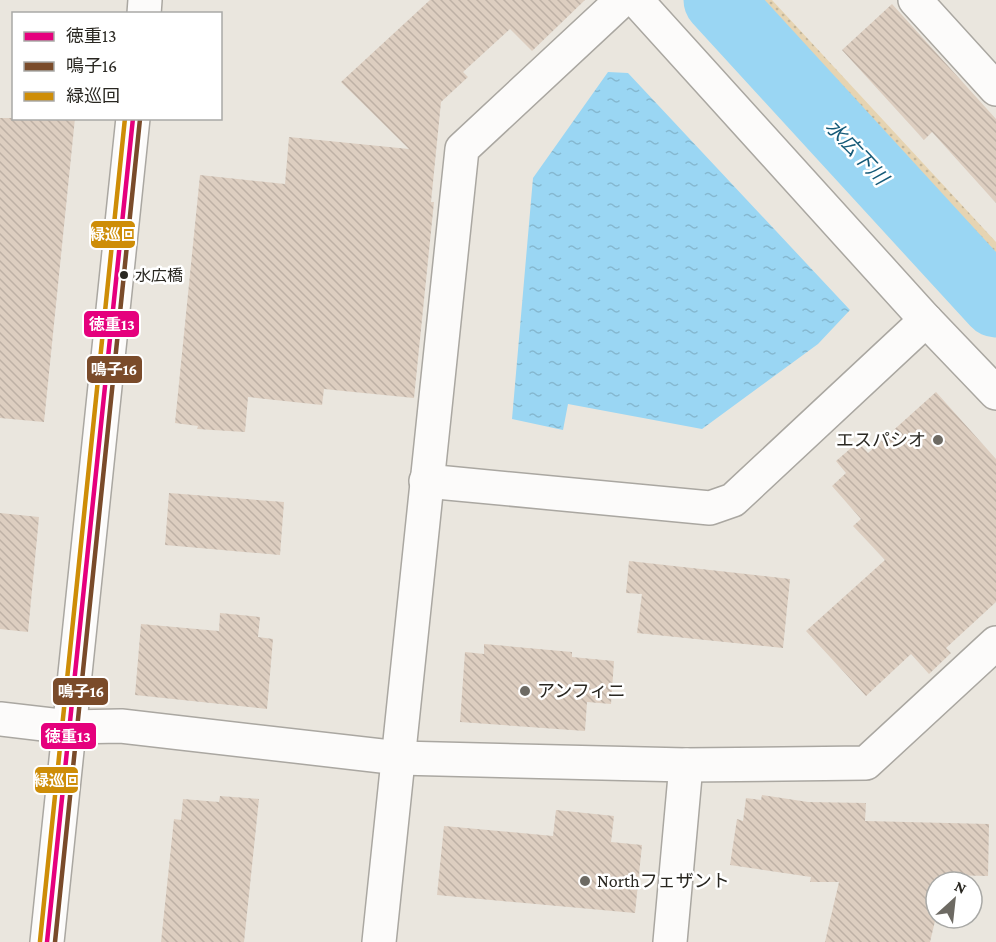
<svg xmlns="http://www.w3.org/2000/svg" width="996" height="942" viewBox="0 0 996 942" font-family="'Crimson Pro','Noto Sans JP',serif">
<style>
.grass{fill:url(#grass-dots)}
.water{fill:url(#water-ripples)}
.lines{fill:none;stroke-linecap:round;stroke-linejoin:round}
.river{stroke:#9ad6f3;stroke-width:69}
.building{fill:url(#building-back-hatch)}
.minor-casing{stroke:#aaa7a1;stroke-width:36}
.tertiary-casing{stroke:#aaa7a1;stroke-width:36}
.minor{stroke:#fcfbfa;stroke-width:33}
.tertiary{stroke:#fcfbfa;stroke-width:33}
.bus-1-casing{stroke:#fff;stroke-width:9}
.bus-2-casing{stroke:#fff;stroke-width:9}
.bus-3-casing{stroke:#fff;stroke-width:9}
.bus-1{stroke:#e5007d;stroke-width:4.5}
.bus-2{stroke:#7a4b2a;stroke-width:4.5}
.bus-3{stroke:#ce8d07;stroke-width:4.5}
.bus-dot{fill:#292721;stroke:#fff;stroke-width:2}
.poi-dot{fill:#6d6a63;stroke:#fff;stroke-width:2}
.labels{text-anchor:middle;stroke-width:5;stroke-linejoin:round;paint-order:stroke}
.bus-label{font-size:16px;fill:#292721;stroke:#fff;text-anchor:start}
.poi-label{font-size:18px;fill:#292721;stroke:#fff;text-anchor:start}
.water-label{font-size:20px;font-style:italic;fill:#155a78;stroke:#fff}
.line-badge{stroke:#fff;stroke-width:2}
.badge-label{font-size:16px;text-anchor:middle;font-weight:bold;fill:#fff}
</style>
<defs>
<pattern id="grass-dots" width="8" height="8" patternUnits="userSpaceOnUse" patternTransform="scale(1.5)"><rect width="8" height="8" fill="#e6d4b2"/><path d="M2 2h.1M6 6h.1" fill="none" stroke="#c5b699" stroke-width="1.8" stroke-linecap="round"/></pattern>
<pattern id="water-ripples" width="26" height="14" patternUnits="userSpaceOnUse" patternTransform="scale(1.5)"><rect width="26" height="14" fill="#9ad6f3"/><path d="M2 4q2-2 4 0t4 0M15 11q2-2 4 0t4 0" fill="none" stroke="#85b8d0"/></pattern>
<pattern id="building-back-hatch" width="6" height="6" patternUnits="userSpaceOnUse" patternTransform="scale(1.5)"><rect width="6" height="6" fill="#ddcec0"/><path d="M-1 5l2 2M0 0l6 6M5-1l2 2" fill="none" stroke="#beb1a5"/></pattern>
</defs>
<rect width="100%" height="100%" fill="#eae6de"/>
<polygon class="grass" points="730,0 772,0 996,242 996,290"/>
<polygon class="water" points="608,72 628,73 850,310 818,344 702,429 568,404 563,430 512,419 533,178"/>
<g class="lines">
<polyline class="river" points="718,0 996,303"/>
</g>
<g class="building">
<polygon points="430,0 585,0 532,51 510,29 463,72 468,77 441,102 431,202 434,202 414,398 324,389 322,405 248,397 245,432 197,429 198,426 175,423 200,175 285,184 289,137 409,149 341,82"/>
<polygon points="892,4 996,119 996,203 932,132 924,140 842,50"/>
<polygon points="0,118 75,118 44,422 0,418"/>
<polygon points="936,392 996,459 996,602 946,648 951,653 929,674 911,654 866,696 806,631 885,560 853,526 861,519 832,486 846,473 836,461 858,442 868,453"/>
<polygon points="169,493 284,502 280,555 165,545"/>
<polygon points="0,513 39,517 28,632 0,629"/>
<polygon points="629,561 790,579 783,648 637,633 642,594 626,593"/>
<polygon points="220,613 260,617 258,637 273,639 267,709 135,695 141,624 219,631"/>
<polygon points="484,644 572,652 572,657 614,661 611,704 587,702 585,731 460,722 465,652 484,654"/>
<polygon points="762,795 808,802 866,803 865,821 989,824 988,876 945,875 944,882 936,882 936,917 930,942 825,942 839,882 810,882 811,877 730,865 737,819 743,821 746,798 761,800"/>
<polygon points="220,796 259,799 244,942 161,942 174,819 181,820 183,799 219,802"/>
<polygon points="556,810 614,816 611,842 642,845 635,913 437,895 444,826 553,836"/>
</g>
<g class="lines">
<g class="minor-casing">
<g id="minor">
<polyline points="636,0 926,320 996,393"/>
<polyline points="915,0 996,89"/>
<polyline points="426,481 710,508 733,500 926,320"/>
<polyline points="0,719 69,727 121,726 399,758 686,765 866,763 996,643"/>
<polyline points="379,942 462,149 622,0"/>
<polyline points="670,942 686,765"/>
</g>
</g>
<g class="tertiary-casing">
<g id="tertiary">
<polyline points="144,14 145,0"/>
<polyline points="47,942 133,118"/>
</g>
</g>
<use href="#minor" class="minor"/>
<use href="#tertiary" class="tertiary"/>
<g class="bus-1-casing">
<polyline id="bus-1" points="47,942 133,118"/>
</g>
<g class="bus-2-casing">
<polyline id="bus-2" points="55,942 140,119"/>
</g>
<g class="bus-3-casing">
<polyline id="bus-3" points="40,941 125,118"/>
</g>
<use href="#bus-1" class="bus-1"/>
<use href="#bus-2" class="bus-2"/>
<use href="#bus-3" class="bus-3"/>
</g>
<circle class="bus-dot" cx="124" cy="275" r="5"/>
<g class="poi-dot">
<circle cx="938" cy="440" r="6"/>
<circle cx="525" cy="691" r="6"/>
<circle cx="585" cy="881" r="6"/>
</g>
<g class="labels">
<g class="bus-label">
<text x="135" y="281">水広橋</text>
</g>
<g class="poi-label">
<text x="926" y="446" text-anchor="end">エスパシオ</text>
<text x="537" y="697">アンフィニ</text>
<text x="597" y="887">Northフェザント</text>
</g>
<g class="water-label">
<text transform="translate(857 152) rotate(47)" y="7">水広下川</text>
</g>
</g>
<g class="line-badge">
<rect x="90" y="220" width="46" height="29" rx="6" fill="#ce8d07"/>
<rect x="83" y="310" width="57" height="28" rx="6" fill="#e5007d"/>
<rect x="86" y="355" width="57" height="29" rx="6" fill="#7a4b2a"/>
<rect x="52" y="677" width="57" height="29" rx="6" fill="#7a4b2a"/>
<rect x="40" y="722" width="57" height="28" rx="6" fill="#e5007d"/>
<rect x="34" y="766" width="45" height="28" rx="6" fill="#ce8d07"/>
</g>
<g class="badge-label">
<text x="113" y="240">緑巡回</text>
<text x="112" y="330">徳重13</text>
<text x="114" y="375">鳴子16</text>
<text x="81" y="697">鳴子16</text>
<text x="68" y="742">徳重13</text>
<text x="57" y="786">緑巡回</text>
</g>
<rect x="12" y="12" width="210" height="108" fill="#ffffff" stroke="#a9a9a6" stroke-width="1.5"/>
<rect x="24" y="32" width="30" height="9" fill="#e5007d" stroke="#a9a9a6" stroke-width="1.5"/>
<text x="66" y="42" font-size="18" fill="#292721">徳重13</text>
<rect x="24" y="62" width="30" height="9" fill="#7a4b2a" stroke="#a9a9a6" stroke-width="1.5"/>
<text x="66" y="72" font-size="18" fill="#292721">鳴子16</text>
<rect x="24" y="92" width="30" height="9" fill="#ce8d07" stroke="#a9a9a6" stroke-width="1.5"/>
<text x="66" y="102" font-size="18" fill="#292721">緑巡回</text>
<g transform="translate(954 900) rotate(27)"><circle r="28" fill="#ffffff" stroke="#a9a9a6" stroke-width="1.5"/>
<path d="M0-4.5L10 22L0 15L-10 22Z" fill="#6d6a63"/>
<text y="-9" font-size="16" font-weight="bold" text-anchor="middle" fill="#292721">N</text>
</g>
</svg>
